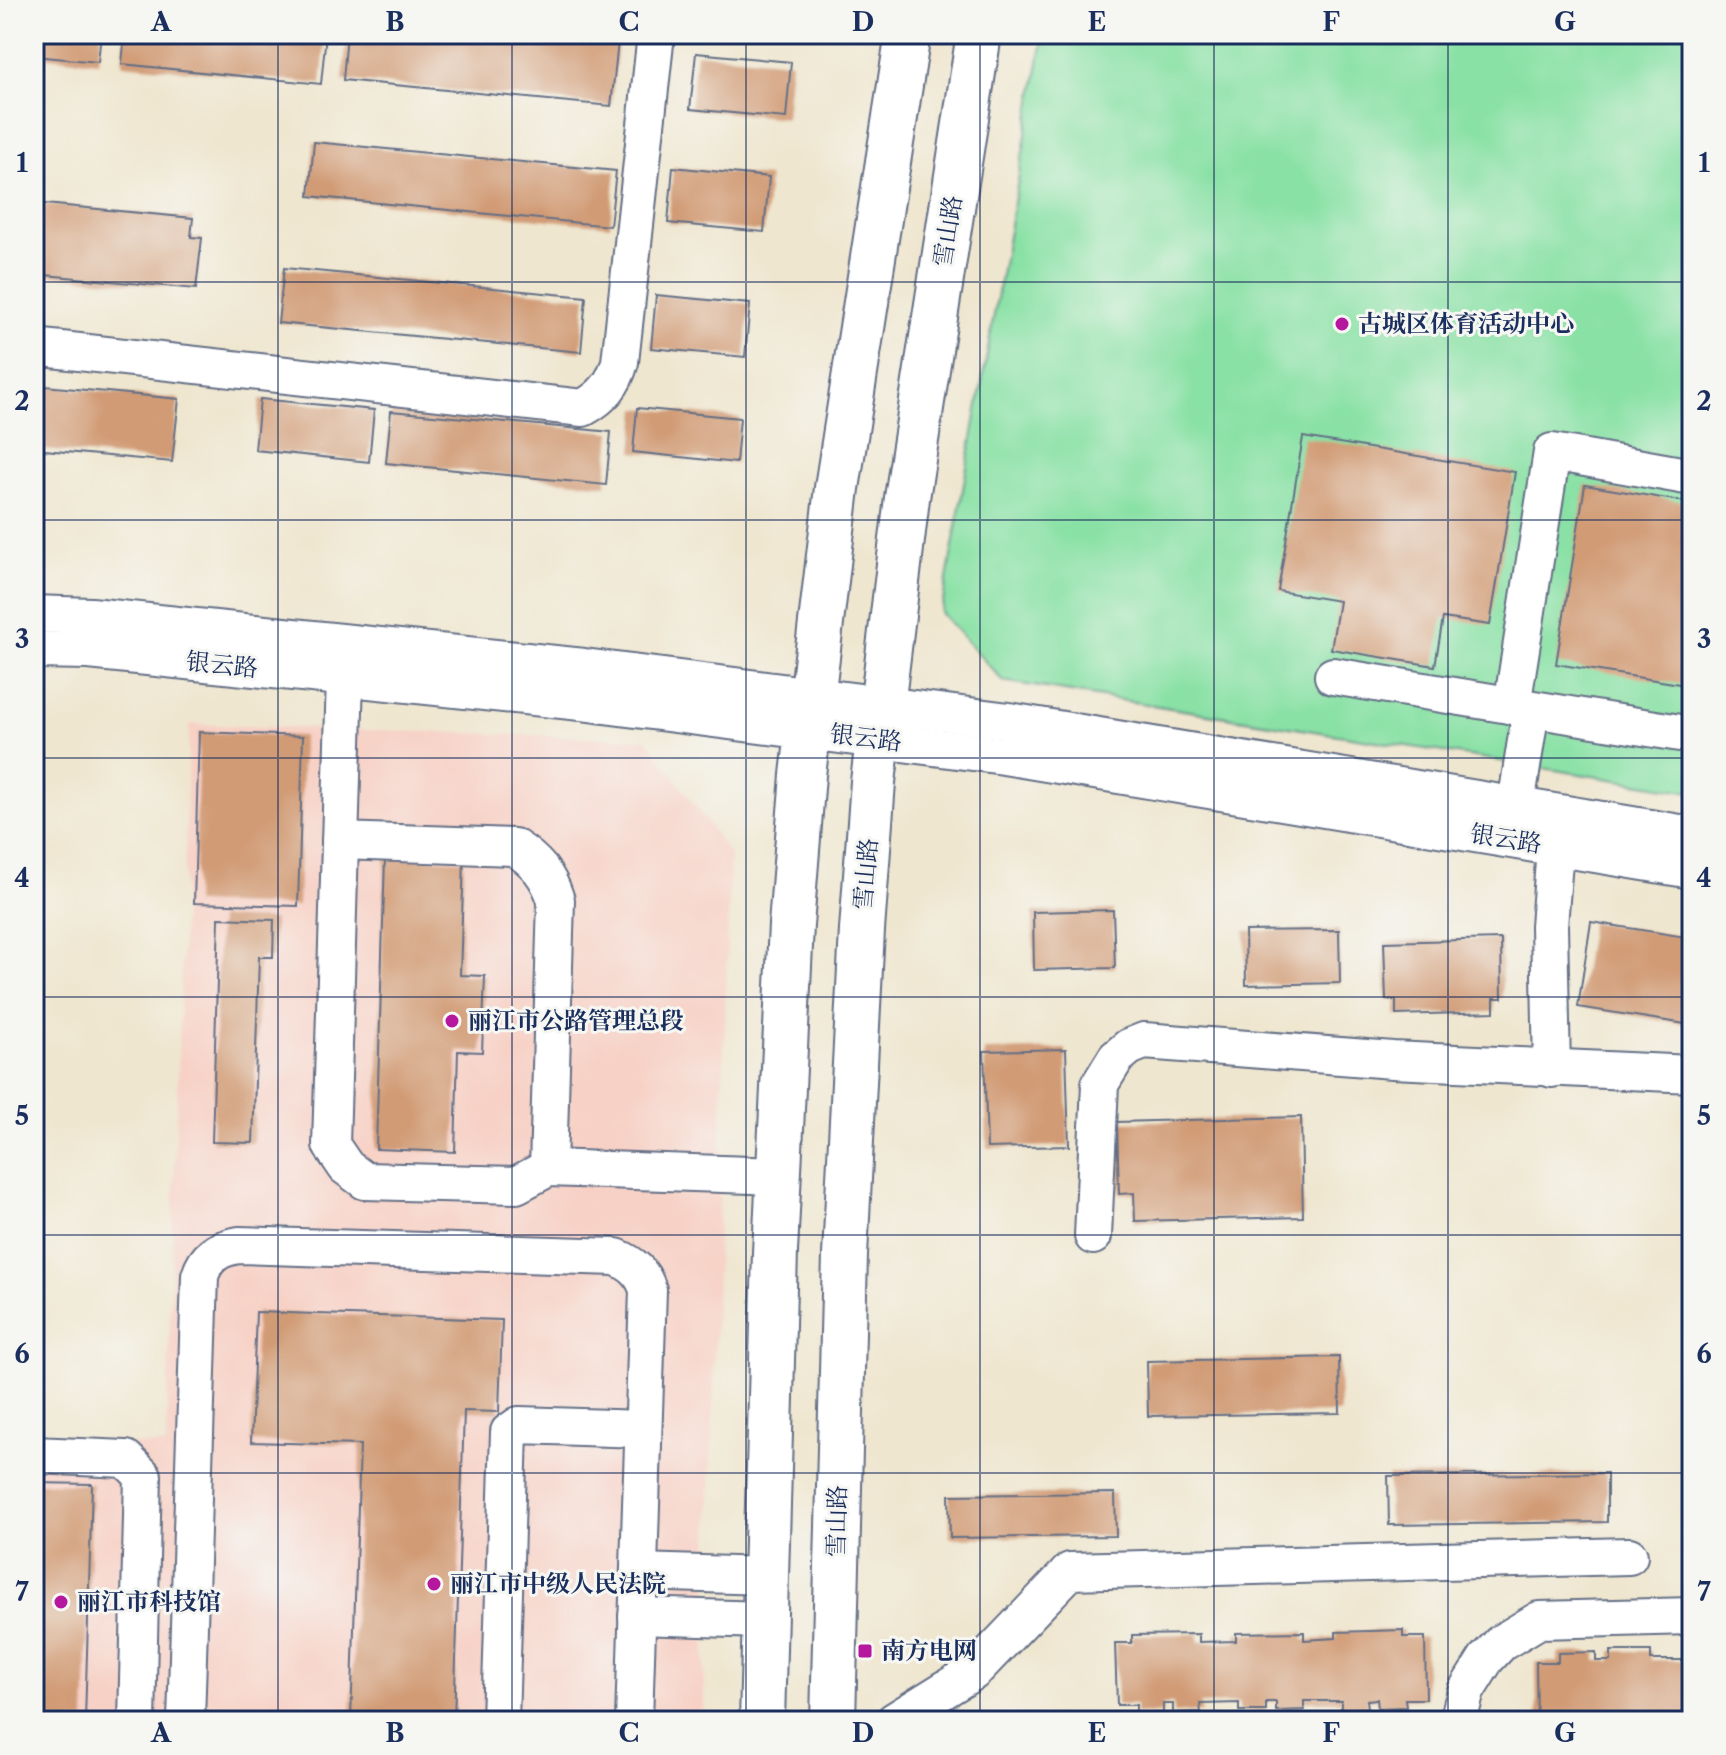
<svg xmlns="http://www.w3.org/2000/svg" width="1726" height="1755" viewBox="0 0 1726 1755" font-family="'Libre Caslon Text','Noto Serif SC',serif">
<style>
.built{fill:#f7d1c6}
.green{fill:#89e1a5;stroke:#528882;stroke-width:2}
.building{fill:#d19b76}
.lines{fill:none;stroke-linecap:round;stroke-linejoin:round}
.minor-casing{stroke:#656f86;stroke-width:40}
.major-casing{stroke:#656f86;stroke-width:48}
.minor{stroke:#fff;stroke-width:36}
.major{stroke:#fff;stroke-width:44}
.grid{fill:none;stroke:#1b2f5e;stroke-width:2;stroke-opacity:0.55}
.poi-dot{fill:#b5179e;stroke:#f6f6f2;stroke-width:3}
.labels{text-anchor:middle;stroke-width:6;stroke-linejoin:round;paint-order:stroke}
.street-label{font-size:24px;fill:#1b2f5e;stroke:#f6f6f2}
.poi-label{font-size:24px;font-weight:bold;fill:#1b2f5e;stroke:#f6f6f2;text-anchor:start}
.neatline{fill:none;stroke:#1b2f5e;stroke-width:3}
.grid-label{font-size:26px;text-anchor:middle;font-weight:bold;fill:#1b2f5e}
</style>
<rect width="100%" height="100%" fill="#f6f6f2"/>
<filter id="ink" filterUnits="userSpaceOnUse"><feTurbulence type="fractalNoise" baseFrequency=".0125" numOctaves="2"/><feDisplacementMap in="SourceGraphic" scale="16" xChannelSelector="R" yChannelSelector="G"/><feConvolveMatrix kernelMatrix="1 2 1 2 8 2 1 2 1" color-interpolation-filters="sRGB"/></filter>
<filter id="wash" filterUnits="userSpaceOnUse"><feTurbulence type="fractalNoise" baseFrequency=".006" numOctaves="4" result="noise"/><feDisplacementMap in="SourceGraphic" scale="32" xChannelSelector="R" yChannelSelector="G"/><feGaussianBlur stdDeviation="1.8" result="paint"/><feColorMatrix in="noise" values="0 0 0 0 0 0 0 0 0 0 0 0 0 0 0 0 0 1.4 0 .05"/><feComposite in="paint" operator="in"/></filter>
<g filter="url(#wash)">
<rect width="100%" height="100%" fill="#efe6cf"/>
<polygon class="built" points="189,724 647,739 730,855 703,1721 34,1721 34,1442 166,1445"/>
<polygon class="green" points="1044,34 1692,34 1692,792 1003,681 941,613"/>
<g id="blocks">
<g class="building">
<polygon points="34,34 101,34 98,62 34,56"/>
<polygon points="125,34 326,34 321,84 122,64"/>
<polygon points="347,34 533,34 618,42 611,106 343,80"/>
<polygon points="696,53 791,62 786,118 690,109"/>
<polygon points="314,142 616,171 610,226 309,196"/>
<polygon points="673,167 769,177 764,232 668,223"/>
<polygon points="34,203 193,218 191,237 202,238 196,289 34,274"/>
<polygon points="284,268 586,297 581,352 278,323"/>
<polygon points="656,295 750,304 745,357 651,348"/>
<polygon points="34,385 179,399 172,462 34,449"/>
<polygon points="260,399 374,410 369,462 255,450"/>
<polygon points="637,408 740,418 736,463 633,452"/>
<polygon points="391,411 611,432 606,485 386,463"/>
<polygon points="1303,437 1515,472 1490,625 1443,618 1435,666 1331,649 1339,601 1278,591"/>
<polygon points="1585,485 1692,503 1692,686 1556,664"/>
<polygon points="199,732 303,736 298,906 194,903"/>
<polygon points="385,858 464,860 460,975 485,976 482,1052 458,1051 455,1152 376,1149"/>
<polygon points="1113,910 1115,968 1034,970 1033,912"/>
<polygon points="219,918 274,920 273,957 259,957 253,1143 212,1142"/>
<polygon points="1591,922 1692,938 1692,1025 1578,1007"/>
<polygon points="1339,930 1340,983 1246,985 1245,931"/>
<polygon points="1501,939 1502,998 1494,998 1494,1012 1396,1015 1396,1000 1386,1000 1384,942"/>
<polygon points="1066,1049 1069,1146 987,1148 984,1051"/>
<polygon points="1301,1117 1303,1217 1135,1221 1134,1193 1119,1194 1117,1122"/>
<polygon points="256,1312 502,1320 499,1412 464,1411 454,1721 351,1721 360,1445 251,1442"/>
<polygon points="1339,1357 1340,1413 1148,1416 1147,1361"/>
<polygon points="1607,1473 1607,1522 1389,1525 1388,1476"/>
<polygon points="34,1483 92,1484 85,1721 34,1720"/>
<polygon points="1115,1493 1116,1536 950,1538 949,1495"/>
<polygon points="1403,1630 1403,1637 1425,1637 1426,1699 1405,1699 1406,1707 1378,1708 1377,1699 1367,1700 1368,1708 1341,1709 1341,1701 1304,1701 1304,1710 1276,1711 1276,1702 1266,1702 1266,1711 1239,1711 1239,1703 1200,1704 1201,1712 1173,1713 1173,1704 1163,1704 1163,1713 1136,1714 1136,1705 1117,1705 1115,1643 1132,1643 1132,1635 1199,1634 1199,1642 1236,1641 1236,1633 1304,1632 1304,1640 1336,1638 1336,1632"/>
<polygon points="1611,1651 1651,1651 1651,1660 1692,1660 1692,1718 1659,1719 1659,1721 1537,1721 1536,1662 1558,1662 1558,1653 1596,1652 1596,1661 1611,1661"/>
</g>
</g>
</g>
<g filter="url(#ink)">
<use href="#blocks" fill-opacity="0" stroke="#656f86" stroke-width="2"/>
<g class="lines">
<g class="minor-casing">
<g id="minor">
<path d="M34,347L583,408C603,397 614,384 620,362L656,34"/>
<polyline points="34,614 91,616 584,667 1009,721 1692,835"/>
<polyline points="34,650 89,651 581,702 1004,756 1692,870"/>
<polyline points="1333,676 1692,735"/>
<polyline points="345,677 331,1145 346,1167 365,1181 516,1185 548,1168 779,1176"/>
<polyline points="1512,706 1552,452 1692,477"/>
<polyline points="1516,805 1531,709"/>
<path d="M340,841L514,847C536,861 548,875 556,900L548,1168"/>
<polyline points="1552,1069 1549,926 1555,848"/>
<polyline points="1093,1236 1100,1084 1116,1058 1129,1047 1144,1041 1393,1060 1692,1074"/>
<polyline points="34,1455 126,1459 143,1476 137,1721"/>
<polyline points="639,1572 765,1576"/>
<polyline points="637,1616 764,1620"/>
<path d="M186,1721L200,1276C206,1256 219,1248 239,1245L616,1257C633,1264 643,1273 648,1290L634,1721"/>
<polyline points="500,1721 509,1432 519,1425 643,1429"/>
<polyline points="894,1721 973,1672 1070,1571 1629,1556"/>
<polyline points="1458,1721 1466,1691 1486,1659 1501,1643 1539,1620 1692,1616"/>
</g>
</g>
<g class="major-casing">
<g id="major">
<polyline points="762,1721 775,1252 791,925 803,775 837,488 908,34"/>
<polyline points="833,1721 845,1255 862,930 873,782 907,498 979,34"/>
</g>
</g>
<use href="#minor" class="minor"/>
<use href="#major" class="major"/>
</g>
</g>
<path class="grid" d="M278,34V1721M512,34V1721M746,34V1721M980,34V1721M1214,34V1721M1448,34V1721M34,282H1692M34,520H1692M34,758H1692M34,997H1692M34,1235H1692M34,1473H1692"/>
<g class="poi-dot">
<circle cx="1342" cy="324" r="8"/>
<circle cx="452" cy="1021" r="8"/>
<circle cx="434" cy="1584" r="8"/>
<circle cx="61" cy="1602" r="8"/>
<rect x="857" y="1643" width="16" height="16" rx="4"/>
</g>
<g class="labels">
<g class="street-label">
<text transform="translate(948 231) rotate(-81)" y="8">雪山路</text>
<text transform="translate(222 665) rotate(6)" y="8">银云路</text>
<text transform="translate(866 738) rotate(7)" y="8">银云路</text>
<text transform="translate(1506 839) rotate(9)" y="8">银云路</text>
<text transform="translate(866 874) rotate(-85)" y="8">雪山路</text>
<text transform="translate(837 1521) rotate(-89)" y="8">雪山路</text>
</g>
<g class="poi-label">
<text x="1358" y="332">古城区体育活动中心</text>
<text x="468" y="1029">丽江市公路管理总段</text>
<text x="450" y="1592">丽江市中级人民法院</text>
<text x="77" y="1610">丽江市科技馆</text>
<text x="881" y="1659">南方电网</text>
</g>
</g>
<rect width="1726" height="1755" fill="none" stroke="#f6f6f2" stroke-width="88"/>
<rect x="44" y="44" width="1638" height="1667" class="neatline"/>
<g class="grid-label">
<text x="161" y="31">A</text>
<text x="395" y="31">B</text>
<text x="629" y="31">C</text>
<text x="863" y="31">D</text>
<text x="1097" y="31">E</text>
<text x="1331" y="31">F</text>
<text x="1565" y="31">G</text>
<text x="22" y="172">1</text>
<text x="1704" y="172">1</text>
<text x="22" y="410">2</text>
<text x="1704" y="410">2</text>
<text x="22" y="648">3</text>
<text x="1704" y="648">3</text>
<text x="22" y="887">4</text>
<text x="1704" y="887">4</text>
<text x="22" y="1125">5</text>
<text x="1704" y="1125">5</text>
<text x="22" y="1363">6</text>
<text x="1704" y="1363">6</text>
<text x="22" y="1601">7</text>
<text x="1704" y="1601">7</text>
<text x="161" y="1742">A</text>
<text x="395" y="1742">B</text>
<text x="629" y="1742">C</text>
<text x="863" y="1742">D</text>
<text x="1097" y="1742">E</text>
<text x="1331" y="1742">F</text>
<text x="1565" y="1742">G</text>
</g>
</svg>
